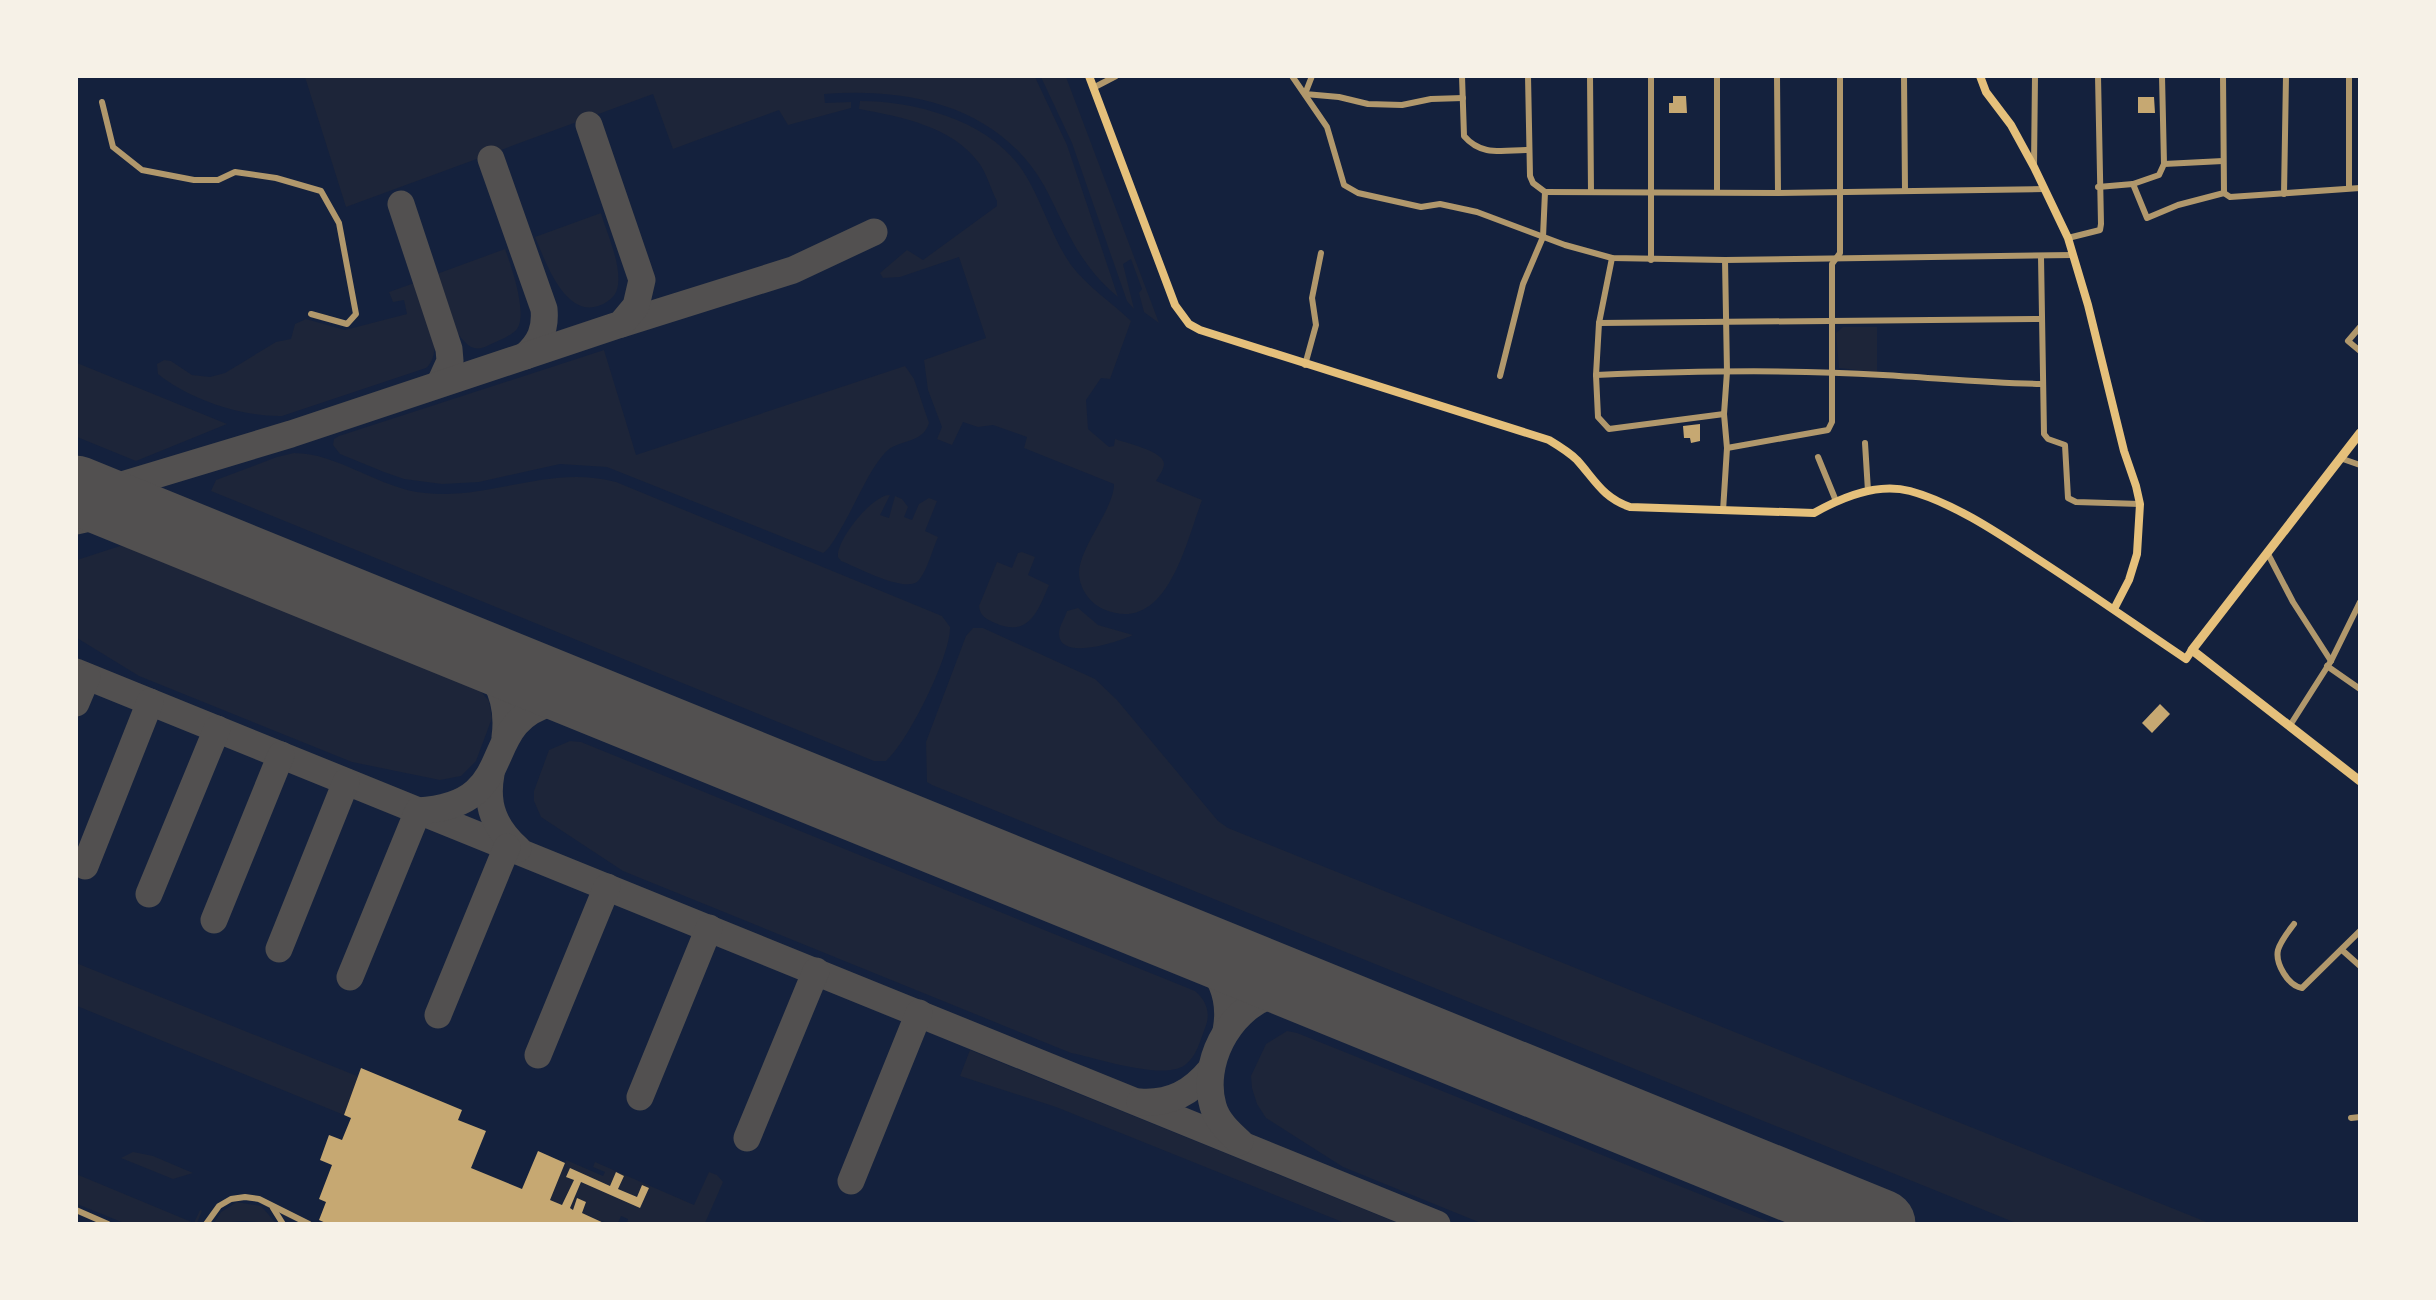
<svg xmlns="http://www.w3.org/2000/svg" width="2436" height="1300" viewBox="0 0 2436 1300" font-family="'Archivo Narrow',sans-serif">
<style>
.green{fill:#1d2539}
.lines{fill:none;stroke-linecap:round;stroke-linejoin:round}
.taxiway{stroke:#525050;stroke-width:27}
.runway{stroke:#525050;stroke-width:69}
.building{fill:#c6a872}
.minor{stroke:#b1986c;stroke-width:6}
.secondary{stroke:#e5c07b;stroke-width:8}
.primary{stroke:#e5c07b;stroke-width:9}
</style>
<rect width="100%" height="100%" fill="#14213d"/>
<g class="green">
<path d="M305,77H1035L1067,145L1118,297C1081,266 1069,235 1048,193C1004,107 911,87 824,94L825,103L851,102V108L788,125L779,110L673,149L653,94L346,207Z"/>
<polygon points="1041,77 1066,77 1159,323 1144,312 1139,293 1142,289 1131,259 1123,264 1134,309 1127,301 1072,143"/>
<path d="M860,101C916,101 990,121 1023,171C1042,201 1051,236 1071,265C1088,287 1111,302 1131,321L1110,379L1101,378L1086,400L1088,429L1109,447L1114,446L1115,439C1126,443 1164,451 1164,464C1164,469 1159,476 1156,481L1202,500C1186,542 1167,637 1103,609C1090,603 1079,588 1079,573C1080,546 1114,509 1114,484L1024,448L1027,437L993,425L978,427L963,422L952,445L937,439L942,427L928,390L924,360L986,338L959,257L900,277L883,278L880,273L907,250L923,260L997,206V201C991,190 987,174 979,163C952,126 901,117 859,109Z"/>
<path d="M601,213C607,234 621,263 618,285C617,295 610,301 601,305C566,320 546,263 535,237Z"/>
<path d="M505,249C511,265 528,314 517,329C511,336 498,341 489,345C480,350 472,350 465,342C448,325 441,297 434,275Z"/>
<path d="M420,281C426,303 446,351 426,368L282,416C241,417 189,399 158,374L157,364L164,360L171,361L192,375L210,377L225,373L276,342L291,339L295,324L306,319L345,330L407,314L404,300L393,302L389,292Z"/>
<polygon points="1843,327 1877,327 1877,372 1839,368 1836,333"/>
<path d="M604,350L636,455L905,366L914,379L929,423C923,443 902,439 888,450C882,455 877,463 873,469C863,484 834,549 823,553L607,467L560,464L479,482L442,484L404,479L384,472L340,454L333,445L334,439L339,436Z"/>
<polygon points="76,363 77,363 227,424 136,461 77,437"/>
<path d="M294,453C338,453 380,489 425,493C493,500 549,464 616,482L942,616L950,627C951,655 908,742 886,761H874L211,491L216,480L277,457Z"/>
<path d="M890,495L880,515L889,518L895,496L902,499L908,507L904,517L912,520L919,504L929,498L937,501L925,531L938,537C932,550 928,569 919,580C908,595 857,567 841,561L838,557C836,540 873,494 890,495Z"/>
<polygon points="120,546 129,547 478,688 489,701 492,718 476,761 461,776 440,780 352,762 139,676 77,638 77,560"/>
<path d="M1022,552L1035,557L1028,575L1049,585C1038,611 1029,638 995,623C986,619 980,616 979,606L997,562L1012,568L1018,553Z"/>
<path d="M1078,608L1098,625L1133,635C1120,641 1060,662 1059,634C1059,626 1065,618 1067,611Z"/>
<polygon points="973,628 983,628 1095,679 1117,700 1218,821 1228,828 2209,1223 2016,1223 932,785 927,782 926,742 966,636"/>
<path d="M570,741L581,742L1195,991C1207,1001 1211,1014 1205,1028C1200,1041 1197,1056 1185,1065C1164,1081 1097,1058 1071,1053L623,871L541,817L534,801V791L549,750Z"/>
<polygon points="76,963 357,1076 358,1081 344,1115 77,1006"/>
<polygon points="1287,1031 1297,1033 1772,1223 1481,1223 1343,1167 1266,1118 1257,1104 1252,1088 1251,1076 1266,1044"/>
<polygon points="970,1050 1398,1223 1345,1223 1056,1107 960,1076"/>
<polygon points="133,1152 153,1156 193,1173 173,1179 121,1158"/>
<polygon points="566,1160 603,1176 605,1172 593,1167 595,1162 694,1205 709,1172 717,1175 723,1182 705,1223 627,1223 628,1219 621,1216 618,1223 606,1223 582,1213 586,1202 577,1199 573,1210 570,1208 581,1182 640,1208 649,1188 642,1185 637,1197 618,1189 624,1176 616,1173 610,1186 570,1168 574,1180 562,1205 550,1200"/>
<polygon points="76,1174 194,1223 200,1210 202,1211 197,1223 124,1223 77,1204"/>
<polygon points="237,1202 261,1206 276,1223 244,1221 214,1223 221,1212"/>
</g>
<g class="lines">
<g class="taxiway">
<path d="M491,159L544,309C546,329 540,343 525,356"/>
<polyline points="401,204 449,349 450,361 440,383"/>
<polyline points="621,324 793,270 874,232"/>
<polyline points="89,495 291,434 621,324 636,306 642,280 589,125"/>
<polyline points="76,521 112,513 136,514"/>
<path d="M466,649C497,671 510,700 505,737"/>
<polyline points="76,672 1437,1224"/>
<polyline points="76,703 87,677"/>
<path d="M491,774C485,806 495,828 518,849"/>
<polyline points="85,866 150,702"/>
<polyline points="149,894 217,729"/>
<polyline points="214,920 281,755"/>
<path d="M1195,945C1218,972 1233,994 1226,1031"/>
<polyline points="279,949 346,782"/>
<path d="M350,977L418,811C523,805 475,723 552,703C565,700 580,701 593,700"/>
<polyline points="438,1015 507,847"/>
<polyline points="538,1055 607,887"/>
<polyline points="640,1097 709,928"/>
<path d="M1140,1102C1171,1104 1192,1092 1211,1069"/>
<polyline points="747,1138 816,971"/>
<path d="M1240,1142C1229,1132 1217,1121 1213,1106C1201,1064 1228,1011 1269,996C1281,992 1297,993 1310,991"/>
<polyline points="851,1181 919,1013"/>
</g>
<polyline class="runway" points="76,490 1881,1224"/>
</g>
<g class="building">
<polygon points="1673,96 1686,96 1687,113 1669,113 1669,103 1673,103"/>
<polygon points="2138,97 2154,97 2155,113 2138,113"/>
<polygon points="1700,424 1700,441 1691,443 1690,438 1684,438 1683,426"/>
<polygon points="2160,704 2170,714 2152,733 2142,723"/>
<polygon points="361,1068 462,1110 458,1120 486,1131 471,1168 522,1189 538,1151 565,1163 550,1200 562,1205 574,1180 566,1177 570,1168 610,1186 616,1172 624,1176 618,1189 637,1197 642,1185 649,1188 640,1208 581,1182 570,1208 573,1210 577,1198 586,1202 582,1213 606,1224 328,1224 319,1220 326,1202 319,1199 332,1165 320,1160 329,1135 342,1140 351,1118 344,1115"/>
</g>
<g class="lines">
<g class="minor">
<polyline points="1292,76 1327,127 1344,185 1358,193 1421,207 1440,204 1477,212 1565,245 1612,258 1725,260 2073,255"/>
<polyline points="1312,76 1305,94 1339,97 1368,104 1402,105 1431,99 1463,98"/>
<path d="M1462,76L1464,136C1482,157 1503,150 1529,150"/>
<polyline points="1590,76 1591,192"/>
<polyline points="1717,76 1717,192"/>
<polyline points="1777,76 1778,193"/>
<polyline points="1904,76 1905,191"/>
<polyline points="2162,76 2164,164"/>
<polyline points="2223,76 2224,193 2230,197 2360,188"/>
<polyline points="2349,76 2349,188"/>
<polyline points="1093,88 1116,76"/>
<polyline points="102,102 113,147 142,170 194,180 218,180 235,172 276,178 321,191 339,223 356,314 347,324 311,314"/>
<polyline points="2034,166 2035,76"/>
<polyline points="2133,184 2159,175 2164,164 2223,161"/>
<polyline points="2098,187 2133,184 2147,218 2178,205 2224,193"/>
<polyline points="1545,192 1778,193 2044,189"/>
<polyline points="2284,194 2286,76"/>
<polyline points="2068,238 2100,230 2101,224 2098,76"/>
<polyline points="2041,257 2044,434 2048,439 2065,445 2068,498 2076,502 2140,504"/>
<polyline points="1612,258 1599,323 1596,375 1598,417 1609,429 1724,414"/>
<polyline points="1651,260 1651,76"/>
<polyline points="1599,323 2041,319"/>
<polyline points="2360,327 2348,341 2360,351"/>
<polyline points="1305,365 1316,325 1312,298 1321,253"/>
<path d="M1596,375C1691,371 1788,369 1883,375C1936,378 1988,383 2041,384"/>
<polyline points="1500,376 1523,284 1543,237 1545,192 1533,183 1530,176 1528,76"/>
<polyline points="1865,443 1868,491"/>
<polyline points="1727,448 1828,430 1832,422 1832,264 1840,253 1840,76"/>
<polyline points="1818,457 1836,501"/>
<polyline points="2340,458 2360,465"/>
<polyline points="1723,511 1727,448 1724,414 1727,372 1725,260"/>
<polyline points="2267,552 2293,602 2331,661"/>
<polyline points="2327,666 2360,689"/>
<polyline points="2289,727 2331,661 2360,602"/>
<path d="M2294,924C2288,932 2281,940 2278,950C2275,963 2288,986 2302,988L2360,931"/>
<polyline points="2342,950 2360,966"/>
<polyline points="2351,1118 2360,1117"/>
<polyline points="273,1208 283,1224"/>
<polyline points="76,1210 108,1224"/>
<polyline points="206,1224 219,1206 231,1199 245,1197 259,1199 309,1224"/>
</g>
<g class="secondary">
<path d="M1089,76L1175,305L1189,324L1200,330L1549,440C1559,446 1569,452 1577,460C1595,480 1603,498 1630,507L1814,513C1842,497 1877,482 1910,491C1951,502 1995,531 2030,554C2083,588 2134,624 2186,659L2192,650"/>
<polyline points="1980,76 1986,92 2011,125 2034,167 2068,238 2088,305 2124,451 2136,486 2140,504 2137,554 2129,580 2114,609"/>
</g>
<polyline class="primary" points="2360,433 2192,650 2360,781"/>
</g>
<rect width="2436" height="1300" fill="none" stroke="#f6f1e7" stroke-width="156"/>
</svg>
